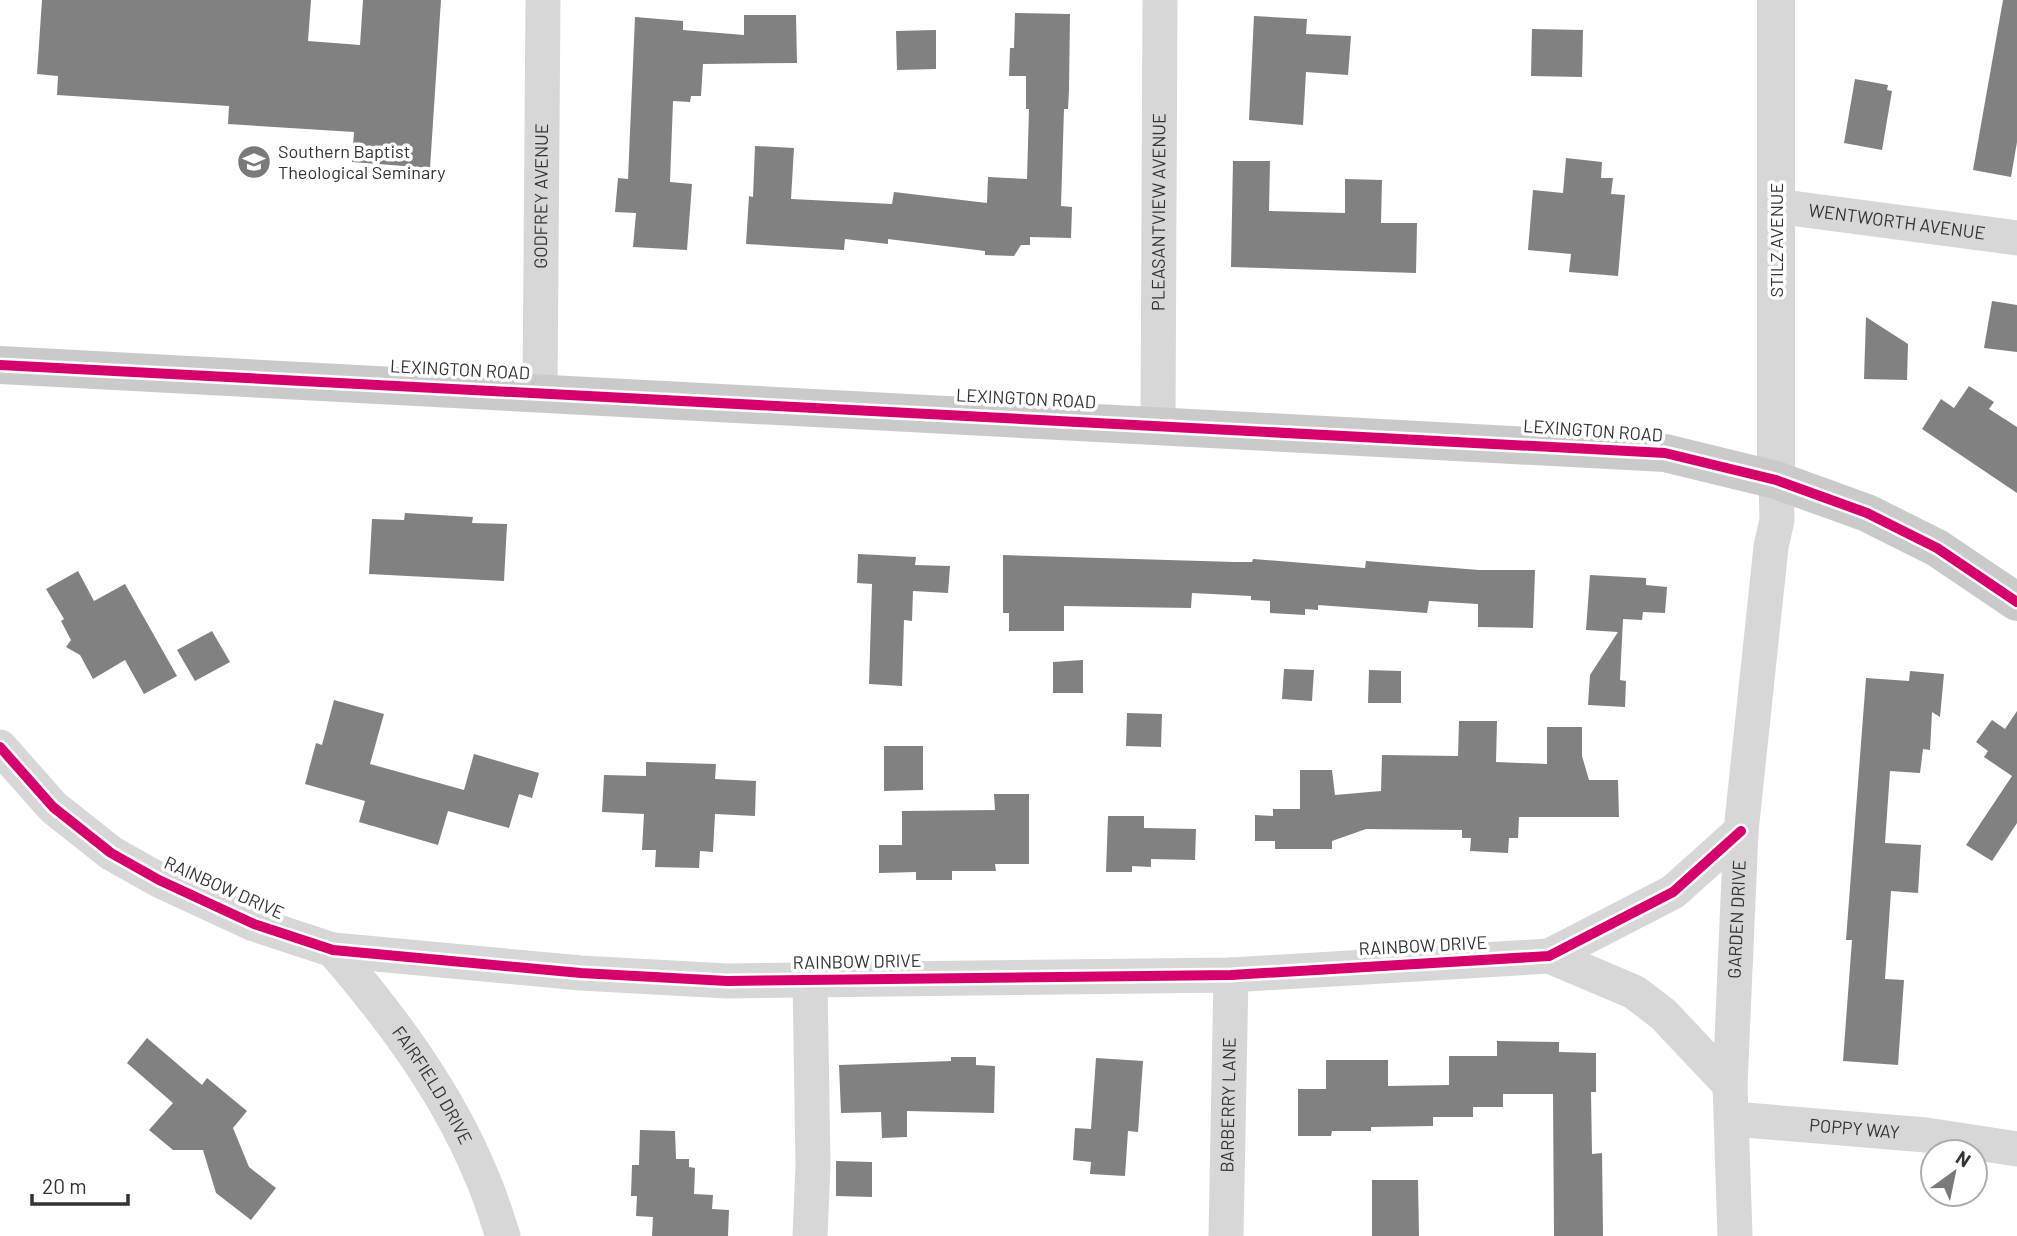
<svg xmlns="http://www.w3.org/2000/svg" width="2017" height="1236" viewBox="0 0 2017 1236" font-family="Barlow,sans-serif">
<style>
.building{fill:#818181}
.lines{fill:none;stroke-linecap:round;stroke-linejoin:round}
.minor{stroke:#d7d7d7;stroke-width:35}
.tertiary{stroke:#d7d7d7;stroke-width:38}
.primary{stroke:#cacaca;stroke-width:38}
.cycleway-casing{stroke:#fff;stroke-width:15}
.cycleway{stroke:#d6006c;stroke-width:10}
.labels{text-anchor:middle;stroke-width:7;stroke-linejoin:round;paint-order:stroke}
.poi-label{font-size:18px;fill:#333;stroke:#fff;text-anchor:start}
.street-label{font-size:18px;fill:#333;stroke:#fff}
</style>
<rect width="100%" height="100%" fill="#fff"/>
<g class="building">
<polygon points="42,0 311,0 308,41 360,45 363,0 441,0 430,168 352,162 354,132 228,124 229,106 57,95 58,76 37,74"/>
<polygon points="2003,0 2017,0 2017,142 2011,177 1973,170"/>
<polygon points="1015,13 1070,14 1069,90 1068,109 1064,109 1061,206 1072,207 1071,238 1030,237 1030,245 1021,245 1014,256 985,255 985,251 888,239 888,244 845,239 844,250 746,244 749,196 753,197 755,146 794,148 791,199 892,204 894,192 987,203 988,177 1027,179 1029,109 1026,109 1026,76 1009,76 1010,48 1014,48"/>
<polygon points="744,15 796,15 797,63 703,64 701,96 691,96 690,102 673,101 670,182 692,184 687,250 633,247 636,213 615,212 618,178 628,179 635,17 683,21 683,30 744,35"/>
<polygon points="1254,16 1307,19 1306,34 1351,36 1348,75 1306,72 1303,125 1249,120"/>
<polygon points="1532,29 1583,30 1582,77 1531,76"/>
<polygon points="936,30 936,69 897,70 896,31"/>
<polygon points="1855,79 1888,85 1887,90 1892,91 1882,150 1844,143"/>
<polygon points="1566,158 1602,162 1601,178 1613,178 1611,194 1625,195 1618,276 1569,272 1571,254 1528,250 1533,190 1563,193"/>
<polygon points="1233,161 1270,161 1269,211 1345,213 1345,179 1382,180 1381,223 1417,223 1416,273 1231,267"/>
<polygon points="1992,301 2017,305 2017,352 1984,348"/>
<polygon points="1866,317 1908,344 1907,380 1864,379"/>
<polygon points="1969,386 1994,402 1989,409 2017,427 2017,493 1922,429 1941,399 1954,408"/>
<polygon points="405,513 473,517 472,523 507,524 504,581 369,574 372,519 404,520"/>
<polygon points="858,554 916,557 915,565 950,566 948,593 913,591 912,621 904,620 902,686 869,684 872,584 857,583"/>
<polygon points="1003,555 1235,562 1252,562 1253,559 1365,568 1366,561 1479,570 1535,570 1533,628 1478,627 1478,604 1429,601 1427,613 1318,605 1318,610 1305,609 1305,615 1270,613 1270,601 1251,600 1251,596 1192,593 1191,608 1064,606 1064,631 1009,631 1009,613 1003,613"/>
<polygon points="78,571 94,601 125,584 177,676 144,694 125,660 93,679 80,655 66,647 71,640 61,621 64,619 46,589"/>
<polygon points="1590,575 1646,578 1646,585 1667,587 1665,613 1643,612 1642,620 1623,619 1620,680 1626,681 1625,707 1588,705 1590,675 1618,632 1586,630"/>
<polygon points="212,631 230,662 195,681 177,650"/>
<polygon points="1083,660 1083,693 1053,693 1053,662"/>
<polygon points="1284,669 1314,670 1312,701 1282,699"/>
<polygon points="1369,670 1401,671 1401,703 1368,703"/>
<polygon points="1910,671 1944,674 1940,717 1932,712 1930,750 1923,749 1920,773 1890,771 1885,843 1921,845 1918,893 1891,891 1885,979 1904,980 1898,1065 1843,1061 1852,940 1846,940 1866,678 1909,681"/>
<polygon points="334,700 384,714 370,764 464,790 474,754 539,773 532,798 519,794 509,828 448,811 438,845 359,822 365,801 305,784 316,743 322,745"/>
<polygon points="2017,711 2017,823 1992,861 1966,845 2012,776 1984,757 1988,751 1976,742 1992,720 2005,729"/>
<polygon points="1127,713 1162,714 1161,747 1126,746"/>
<polygon points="1459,721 1497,721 1496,762 1547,764 1547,727 1582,727 1582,756 1589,780 1618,780 1619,817 1519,817 1518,838 1509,838 1508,853 1470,851 1471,838 1462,838 1462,830 1366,829 1332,841 1332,849 1275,849 1275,841 1255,841 1255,815 1273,816 1273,809 1300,809 1300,770 1332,770 1335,795 1381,791 1382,755 1458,756"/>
<polygon points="884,746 923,746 923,790 884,791"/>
<polygon points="646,762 716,764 715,779 756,781 755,816 715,814 713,852 700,851 699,868 655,867 656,850 642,850 644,814 602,812 604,775 646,776"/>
<polygon points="994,794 1029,794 1029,864 995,864 996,871 952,871 952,880 916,880 916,872 879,873 879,845 902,845 902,811 995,810"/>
<polygon points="1108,816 1144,816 1144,828 1196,829 1195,860 1151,859 1151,867 1132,866 1132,872 1106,872"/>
<polygon points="147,1038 202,1085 207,1078 247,1111 233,1128 249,1167 276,1188 251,1220 216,1193 203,1150 173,1150 149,1130 173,1103 127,1063"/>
<polygon points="1497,1041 1559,1042 1559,1052 1596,1053 1596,1092 1591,1092 1592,1154 1602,1153 1603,1236 1554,1236 1553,1094 1503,1094 1503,1107 1473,1107 1473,1117 1433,1117 1433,1126 1371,1127 1371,1131 1332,1131 1331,1136 1298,1136 1298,1089 1326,1089 1326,1060 1388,1060 1388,1086 1449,1085 1449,1056 1497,1056"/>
<polygon points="951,1057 976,1057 976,1065 995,1066 994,1113 907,1111 907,1137 882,1138 881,1112 841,1113 839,1065 951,1061"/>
<polygon points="1096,1058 1143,1061 1138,1132 1128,1131 1125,1176 1090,1174 1091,1162 1073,1160 1075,1128 1091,1129"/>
<polygon points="640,1130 675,1131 676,1159 689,1159 689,1167 695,1168 694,1194 713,1195 712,1209 729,1210 728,1236 652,1236 653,1217 636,1216 637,1196 631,1196 632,1165 639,1165"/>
<polygon points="836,1161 872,1162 872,1197 836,1196"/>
<polygon points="1372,1180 1418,1180 1419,1236 1372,1236"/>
</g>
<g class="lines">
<g class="minor">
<path id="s1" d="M1776,206L2017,238"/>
<path id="s2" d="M540,392L543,0"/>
<path id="s3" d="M1158,424L1160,0"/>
<polyline points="0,747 53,807 111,853 159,880 254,924 333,950 581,973 727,981 1231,975 1549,956 1673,892 1741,831"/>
<path id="s4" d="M333,950C391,1017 447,1092 481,1175C490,1194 496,1216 503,1236"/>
<polyline points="1549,956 1634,992 1663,1014 1730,1085"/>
<polyline points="810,980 813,1165 810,1236"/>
<path id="s5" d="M1733,1119L1926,1135L2017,1149"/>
<path id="s6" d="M1226,1236L1231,975"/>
<path id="s7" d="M1735,1236L1730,1085L1741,831L1771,547L1777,520L1776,480"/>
</g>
<polyline class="tertiary" points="1776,480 1776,0"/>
<polyline class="primary" points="0,365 1665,453 1776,480 1867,513 1937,548 2017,602"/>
<g class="cycleway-casing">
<g id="cycleway">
<polyline points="0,365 1665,453 1776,480 1867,513 1937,548 2017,602"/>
<polyline points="0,747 53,807 111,853 159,880 254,924 333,950 581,973 727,981 1231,975 1549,956 1673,892 1741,831"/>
</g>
</g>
<use href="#cycleway" class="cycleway"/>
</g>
<defs>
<g id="university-disc" transform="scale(1.75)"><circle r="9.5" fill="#7a7a7a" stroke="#fff"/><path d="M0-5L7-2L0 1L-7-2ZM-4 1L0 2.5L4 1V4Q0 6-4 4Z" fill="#fff"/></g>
</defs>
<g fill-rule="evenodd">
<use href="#university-disc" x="254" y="162"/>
</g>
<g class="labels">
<g class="poi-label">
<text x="278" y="158">Southern Baptist<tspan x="278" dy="21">Theological Seminary</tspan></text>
</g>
<g class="street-label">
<text dy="6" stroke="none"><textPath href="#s2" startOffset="196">GODFREY AVENUE</textPath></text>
<text dy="6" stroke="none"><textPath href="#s3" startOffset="212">PLEASANTVIEW AVENUE</textPath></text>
<text dy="6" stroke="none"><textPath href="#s1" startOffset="122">WENTWORTH AVENUE</textPath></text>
<text transform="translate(1777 240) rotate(-90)" y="6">STILZ AVENUE</text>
<text transform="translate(460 370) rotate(3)" y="6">LEXINGTON ROAD</text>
<text transform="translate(1026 399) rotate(3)" y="6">LEXINGTON ROAD</text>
<text transform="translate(1593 431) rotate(4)" y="6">LEXINGTON ROAD</text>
<text transform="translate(224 888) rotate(24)" y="6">RAINBOW DRIVE</text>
<text dy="6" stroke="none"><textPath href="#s7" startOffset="317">GARDEN DRIVE</textPath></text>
<text transform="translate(1423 946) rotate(-3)" y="6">RAINBOW DRIVE</text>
<text transform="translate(857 962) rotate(-1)" y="6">RAINBOW DRIVE</text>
<text dy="6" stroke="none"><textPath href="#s4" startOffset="168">FAIRFIELD DRIVE</textPath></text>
<text dy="6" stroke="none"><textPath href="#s6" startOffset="131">BARBERRY LANE</textPath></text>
<text dy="6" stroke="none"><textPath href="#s5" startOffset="122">POPPY WAY</textPath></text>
</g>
</g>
<g transform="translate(1954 1173) rotate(33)"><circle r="33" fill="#ffffff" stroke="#adadad" stroke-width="2"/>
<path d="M0-5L12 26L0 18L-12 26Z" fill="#7a7a7a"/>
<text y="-10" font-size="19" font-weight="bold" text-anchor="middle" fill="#333333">N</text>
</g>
<path d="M32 1194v10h96v-10" fill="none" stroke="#333333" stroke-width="3.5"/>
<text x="42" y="1194" font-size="21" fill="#333333" stroke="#ffffff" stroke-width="5" paint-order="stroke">20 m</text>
</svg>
